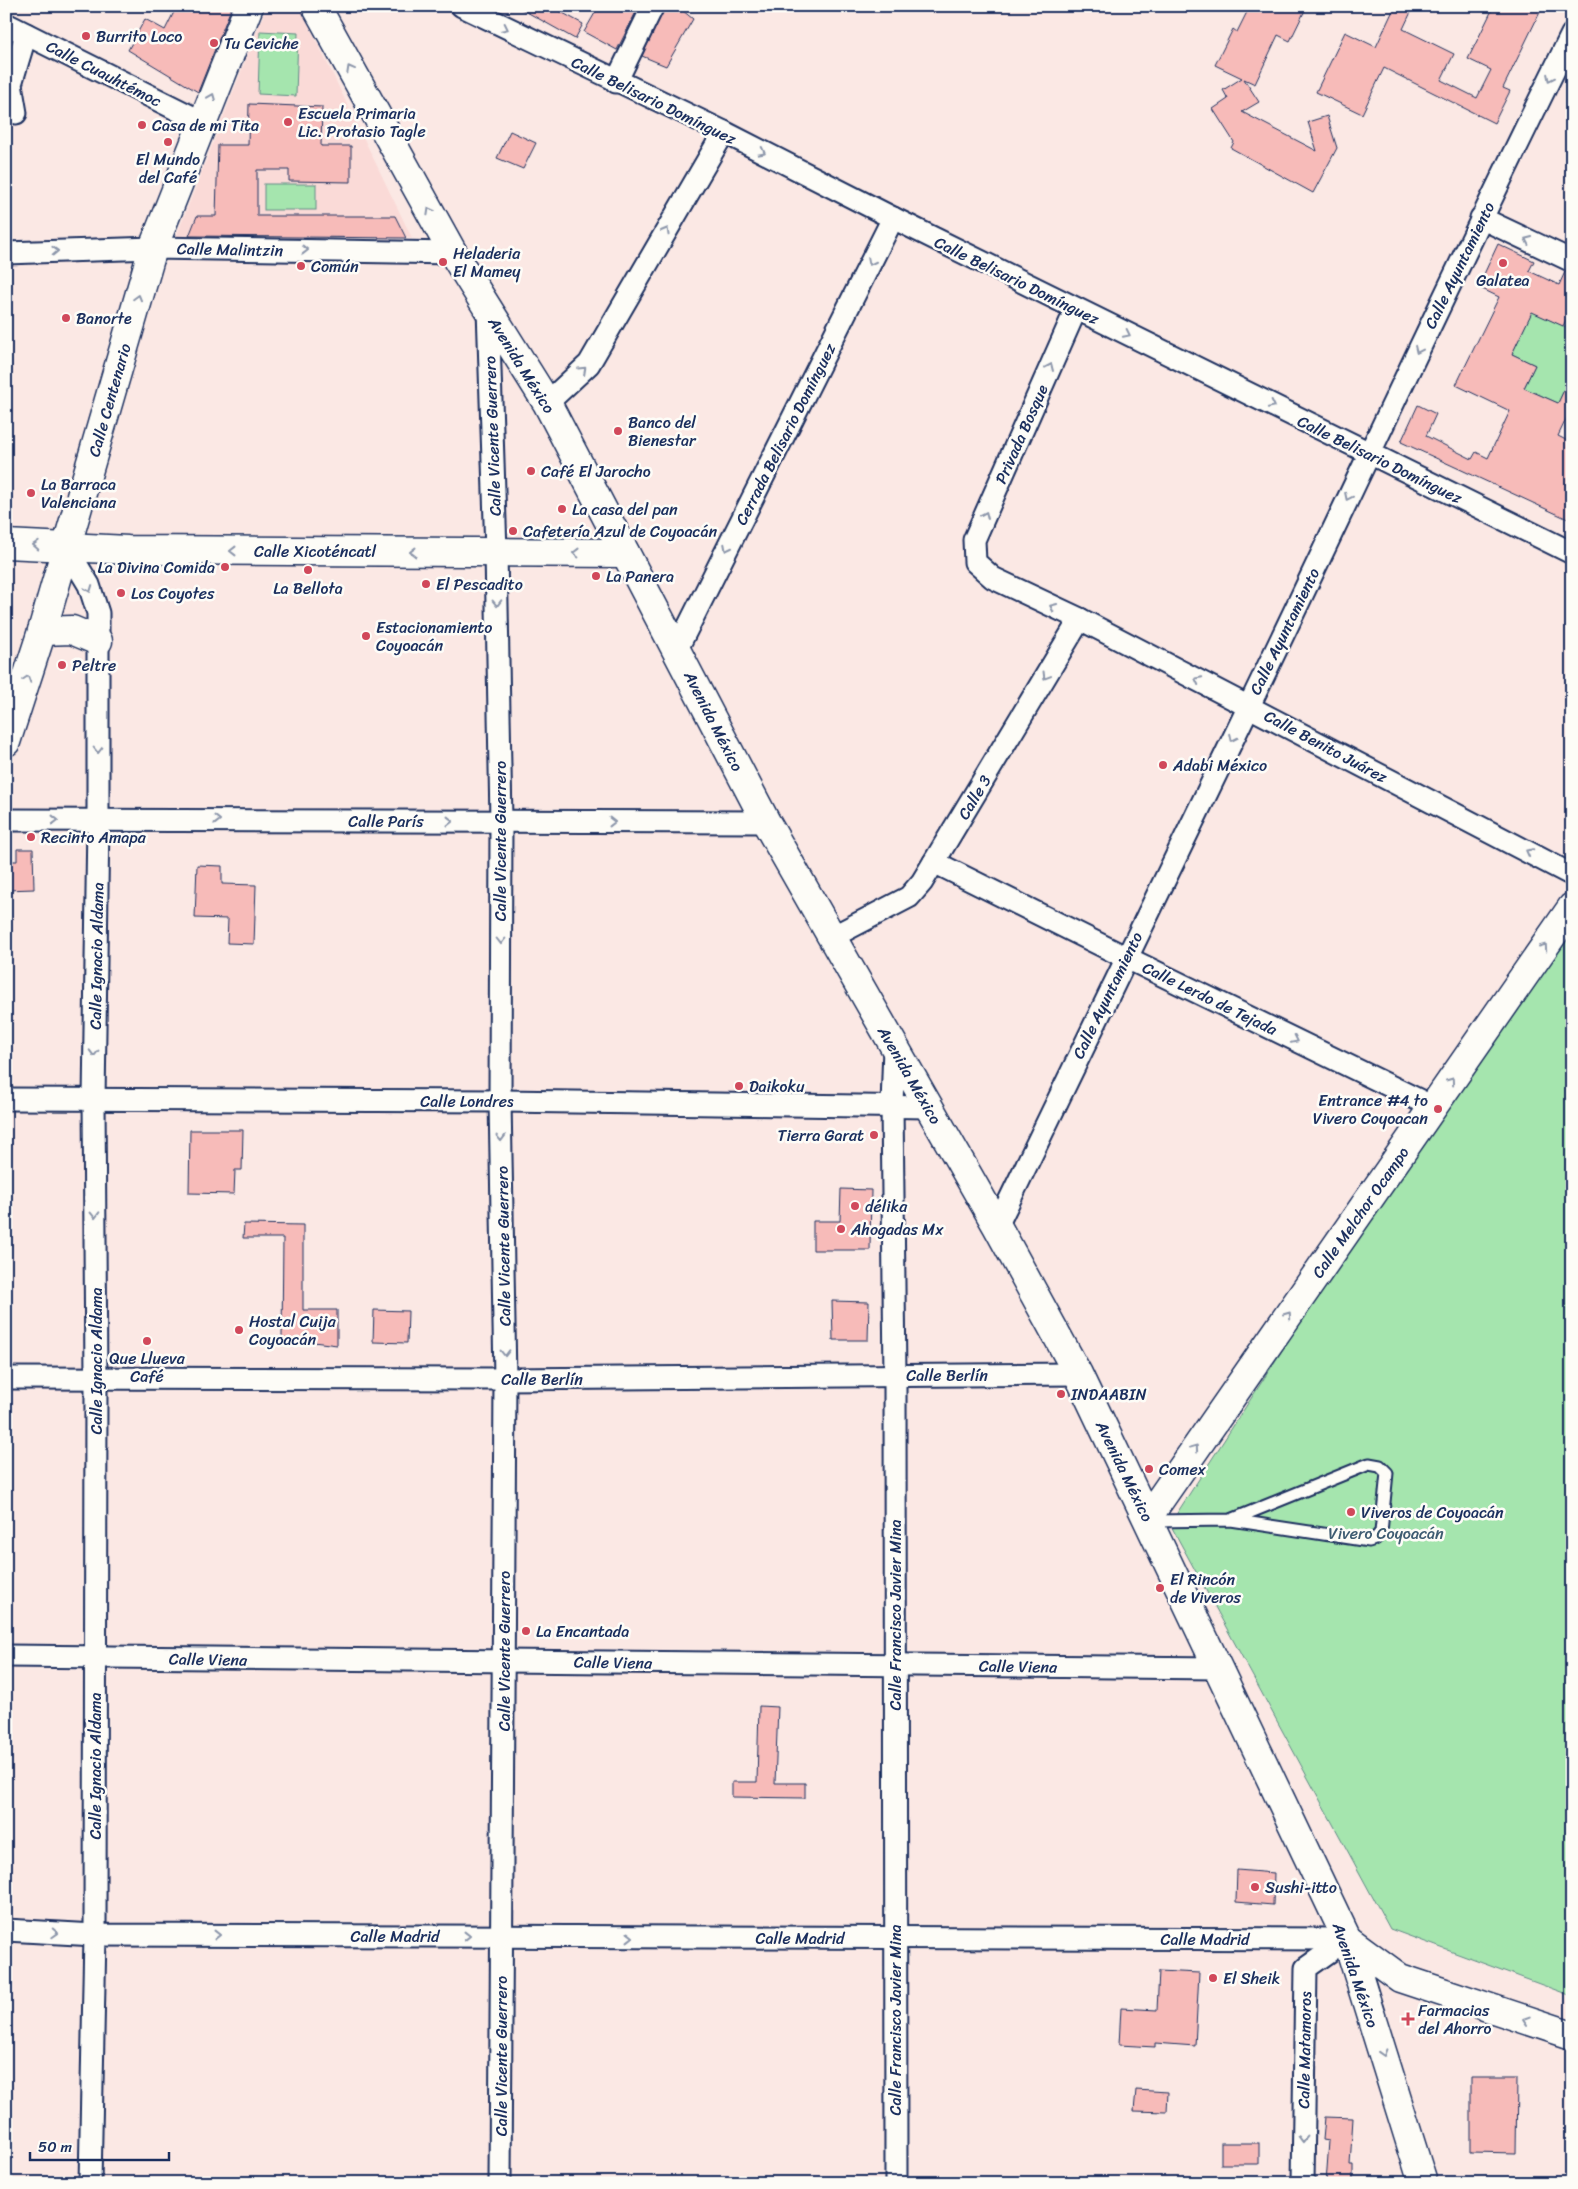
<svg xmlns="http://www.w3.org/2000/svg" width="1578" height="2189" viewBox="0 0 1578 2189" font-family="Sriracha,sans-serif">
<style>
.built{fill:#fadad7}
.green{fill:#a5e5ae;stroke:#608a86}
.building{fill:#f7bbb9;stroke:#1b2f5e}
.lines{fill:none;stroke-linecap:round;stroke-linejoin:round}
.lane-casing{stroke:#1b2f5e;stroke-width:15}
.street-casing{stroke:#1b2f5e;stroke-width:25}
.secondary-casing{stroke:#1b2f5e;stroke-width:31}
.lane{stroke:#fdfcf7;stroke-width:11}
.street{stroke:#fdfcf7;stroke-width:21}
.secondary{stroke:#fdfcf7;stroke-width:28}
.oneway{stroke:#8c96aa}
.poi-dot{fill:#d1495b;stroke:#fdfcf7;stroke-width:2}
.labels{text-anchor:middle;stroke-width:5;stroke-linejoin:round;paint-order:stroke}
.poi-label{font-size:16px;fill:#1b2f5e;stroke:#fdfcf7;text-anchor:start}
.street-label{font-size:16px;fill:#1b2f5e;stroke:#fdfcf7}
.park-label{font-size:16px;fill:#3e5c72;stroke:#fdfcf7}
</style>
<rect width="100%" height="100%" fill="#fbe8e4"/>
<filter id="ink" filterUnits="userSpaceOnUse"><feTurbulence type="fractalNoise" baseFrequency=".02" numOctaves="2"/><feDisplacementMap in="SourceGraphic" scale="10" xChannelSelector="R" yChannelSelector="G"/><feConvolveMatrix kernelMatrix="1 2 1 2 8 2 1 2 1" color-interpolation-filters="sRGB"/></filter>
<g filter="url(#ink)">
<polygon class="built" points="267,6 300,7 412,238 176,237"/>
<g class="green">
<polygon points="260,31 298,33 296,96 258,94"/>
<rect x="264" y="184" width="52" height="26"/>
<polygon points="1532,311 1572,330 1572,383 1568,381 1558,403 1524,388 1535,365 1512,354"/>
<polygon points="1572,924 1572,1996 1390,1929 1170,1524 1438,1109"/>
</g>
<g class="building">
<polygon points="177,6 232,6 198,92 128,50 145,19 165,30"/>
<polygon points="516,6 550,6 583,24 575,39"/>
<polygon points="599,6 639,6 617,50 584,32"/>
<polygon points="665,6 677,6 693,19 666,66 642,56"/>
<polygon points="1250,6 1307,6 1290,41 1278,35 1255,84 1244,79 1259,102 1242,112 1317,151 1308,122 1327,116 1337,148 1313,193 1231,148 1234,142 1213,109 1228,99 1223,90 1242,78 1215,65 1233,29 1237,32"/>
<polygon points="1395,6 1411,12 1403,29 1454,54 1441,80 1477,98 1491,70 1468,59 1494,6 1543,6 1503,88 1510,91 1494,123 1384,68 1362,114 1316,92 1345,32 1376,47"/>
<polygon points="249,104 322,107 321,146 351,146 351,182 289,181 289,170 257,170 257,216 395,216 406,238 189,236 197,216 216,216 218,145 248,145"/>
<polygon points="510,131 536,143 523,169 497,158"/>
<polygon points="1498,244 1534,261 1529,271 1559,285 1565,272 1572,273 1572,321 1567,318 1563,326 1532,312 1512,354 1535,365 1524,388 1558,403 1572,373 1572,407 1558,436 1572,443 1572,521 1401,442 1418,405 1436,414 1426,436 1472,459 1476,452 1488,458 1510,411 1456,385 1499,297 1478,287"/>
<polygon points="17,849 33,849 34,889 6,890 6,861 17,861"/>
<polygon points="197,865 222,866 222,884 256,885 254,944 227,943 228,919 195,918"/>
<polygon points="190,1130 243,1130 242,1170 235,1170 234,1194 189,1193"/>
<polygon points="841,1189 871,1190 870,1250 813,1250 813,1221 840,1221"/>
<polygon points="244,1224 303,1225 303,1310 337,1310 337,1345 282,1338 283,1238 243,1238"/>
<polygon points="832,1301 869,1302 868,1340 833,1340"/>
<polygon points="374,1310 408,1311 407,1343 373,1342"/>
<polygon points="759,1706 778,1707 775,1783 805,1783 805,1798 732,1797 732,1782 757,1782"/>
<polygon points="1237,1870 1274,1873 1273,1905 1236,1902"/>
<polygon points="1159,1971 1199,1973 1195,2046 1155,2043 1155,2047 1119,2045 1121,2008 1157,2010"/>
<polygon points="1471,2078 1517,2078 1516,2153 1471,2152"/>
<polygon points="1136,2090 1168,2092 1167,2112 1134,2111"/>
<polygon points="1325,2117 1353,2118 1350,2165 1353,2165 1353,2183 1326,2183 1329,2141 1323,2140"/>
<rect x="1221" y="2143" width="38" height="21"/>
</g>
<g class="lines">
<g class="lane-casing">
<polyline id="lane" points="1150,1521 1231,1520 1369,1541 1375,1539 1381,1532 1387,1473 1380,1466 1369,1464 1231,1520"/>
</g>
<g class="street-casing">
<g id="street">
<polyline points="462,6 724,132 893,218 1572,553"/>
<polyline points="6,24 202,122"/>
<polyline points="616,82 653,6"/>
<polyline points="16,113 11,84 26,34"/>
<polyline points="1481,218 1572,261"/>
<polyline points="6,253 153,248 453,253"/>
<polyline points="488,309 496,552 501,821 500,1101 505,1379 500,2183"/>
<polyline points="1076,309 974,540 975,562 993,578 1080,619 1572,875"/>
<polyline points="547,403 589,364 724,132"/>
<polyline points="66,547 89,585 98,613 98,820 94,1100 96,1378 95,1935 90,2183"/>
<polyline points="677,649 893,218"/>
<polyline points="6,820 766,822"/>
<polyline points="934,862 1125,957 1433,1107"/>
<polyline points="832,937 909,897 922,882 1080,619"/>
<polyline points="894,1047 892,1105 895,1376 896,2183"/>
<polyline points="6,1099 500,1101 928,1107"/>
<path d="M997,1226C1080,1052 1165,879 1249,706C1357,482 1461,257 1572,34"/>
<polyline points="6,1378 505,1379 1078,1374"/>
<polyline points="6,1656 1219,1668"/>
<polyline points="6,1930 95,1935 1347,1939"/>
<polyline points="1303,2183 1306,1968 1347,1939"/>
</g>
</g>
<g class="secondary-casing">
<g id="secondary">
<polyline points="316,6 453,253 547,403 766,822 997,1226 1078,1374 1347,1939 1423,2183"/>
<polyline points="6,544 128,550 625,553"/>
<polyline points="42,631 72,630 98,641"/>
<polyline points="6,742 42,631 153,248 249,6"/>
<polyline points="1148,1517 1572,907"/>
<polyline points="1347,1939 1400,1978 1572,2035"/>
</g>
</g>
<use href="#lane" class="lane"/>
<use href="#street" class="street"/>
<use href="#secondary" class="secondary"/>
</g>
<defs><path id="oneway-chevron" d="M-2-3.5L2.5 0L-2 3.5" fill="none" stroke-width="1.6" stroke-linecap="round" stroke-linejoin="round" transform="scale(1.25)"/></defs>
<g class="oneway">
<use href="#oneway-chevron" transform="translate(505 28) rotate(26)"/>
<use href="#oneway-chevron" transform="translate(350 69) rotate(-119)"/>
<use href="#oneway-chevron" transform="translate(1550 78) rotate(116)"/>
<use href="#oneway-chevron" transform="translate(212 97) rotate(-68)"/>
<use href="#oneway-chevron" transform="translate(762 152) rotate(27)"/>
<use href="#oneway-chevron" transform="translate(430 211) rotate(-119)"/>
<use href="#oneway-chevron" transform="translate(666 231) rotate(-60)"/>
<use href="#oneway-chevron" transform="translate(1528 240) rotate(-155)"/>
<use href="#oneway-chevron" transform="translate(305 250) rotate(1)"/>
<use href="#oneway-chevron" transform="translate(55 251) rotate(-2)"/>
<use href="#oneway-chevron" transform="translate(871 262) rotate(117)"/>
<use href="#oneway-chevron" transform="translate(138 298) rotate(-74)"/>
<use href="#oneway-chevron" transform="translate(1127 334) rotate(26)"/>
<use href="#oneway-chevron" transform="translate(1418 350) rotate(115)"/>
<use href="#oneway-chevron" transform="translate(1050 367) rotate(-66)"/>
<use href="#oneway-chevron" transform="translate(583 370) rotate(-43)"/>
<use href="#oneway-chevron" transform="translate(1272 405) rotate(26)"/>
<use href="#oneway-chevron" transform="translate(1348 497) rotate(116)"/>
<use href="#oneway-chevron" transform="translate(985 515) rotate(-66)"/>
<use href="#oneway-chevron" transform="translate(36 545) rotate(-177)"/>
<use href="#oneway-chevron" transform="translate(727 548) rotate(117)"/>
<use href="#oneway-chevron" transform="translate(233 551) rotate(-180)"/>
<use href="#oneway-chevron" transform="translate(413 552) rotate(-180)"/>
<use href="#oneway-chevron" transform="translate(576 553) rotate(-179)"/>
<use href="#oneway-chevron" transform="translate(89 589) rotate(69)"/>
<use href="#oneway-chevron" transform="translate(497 603) rotate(89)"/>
<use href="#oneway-chevron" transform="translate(1053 607) rotate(-155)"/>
<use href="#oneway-chevron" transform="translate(1046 676) rotate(121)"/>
<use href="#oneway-chevron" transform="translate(27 679) rotate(-72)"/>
<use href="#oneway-chevron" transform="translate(1198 680) rotate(-153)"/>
<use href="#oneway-chevron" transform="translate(1233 738) rotate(116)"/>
<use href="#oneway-chevron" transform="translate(98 750) rotate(90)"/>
<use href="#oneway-chevron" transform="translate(55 820)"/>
<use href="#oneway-chevron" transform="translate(217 820)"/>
<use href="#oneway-chevron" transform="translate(450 821)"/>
<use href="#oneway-chevron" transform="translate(612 822)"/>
<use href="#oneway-chevron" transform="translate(1529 852) rotate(-152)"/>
<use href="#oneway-chevron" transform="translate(501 941) rotate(90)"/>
<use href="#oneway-chevron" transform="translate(1544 947) rotate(-55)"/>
<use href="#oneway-chevron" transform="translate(1295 1040) rotate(26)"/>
<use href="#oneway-chevron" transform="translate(94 1053) rotate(91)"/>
<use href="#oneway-chevron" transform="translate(1451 1081) rotate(-55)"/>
<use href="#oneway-chevron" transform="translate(501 1138) rotate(89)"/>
<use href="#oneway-chevron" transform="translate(95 1215) rotate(89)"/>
<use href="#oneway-chevron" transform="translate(1288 1315) rotate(-55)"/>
<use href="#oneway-chevron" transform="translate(505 1353) rotate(89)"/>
<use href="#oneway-chevron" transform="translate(1195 1448) rotate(-55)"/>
<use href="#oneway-chevron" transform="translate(55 1933) rotate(3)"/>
<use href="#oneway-chevron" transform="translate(217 1935)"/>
<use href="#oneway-chevron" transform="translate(467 1936)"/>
<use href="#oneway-chevron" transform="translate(630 1937)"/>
<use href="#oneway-chevron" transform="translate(1526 2020) rotate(-162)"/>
<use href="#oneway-chevron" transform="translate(1383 2053) rotate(73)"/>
<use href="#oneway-chevron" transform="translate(1303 2139) rotate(91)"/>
</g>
</g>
<g class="poi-dot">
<circle cx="86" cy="36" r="5"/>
<circle cx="214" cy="43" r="5"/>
<circle cx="288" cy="122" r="5"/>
<circle cx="142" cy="125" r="5"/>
<circle cx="168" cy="142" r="5"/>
<circle cx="443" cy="262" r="5"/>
<circle cx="1503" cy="263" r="5"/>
<circle cx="301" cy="266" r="5"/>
<circle cx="66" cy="318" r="5"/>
<circle cx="618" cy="431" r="5"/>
<circle cx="531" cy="471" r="5"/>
<circle cx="31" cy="493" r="5"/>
<circle cx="562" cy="509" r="5"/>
<circle cx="513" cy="531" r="5"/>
<circle cx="225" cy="567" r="5"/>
<circle cx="308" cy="570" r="5"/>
<circle cx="596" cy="576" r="5"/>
<circle cx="426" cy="584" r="5"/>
<circle cx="121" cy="593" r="5"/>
<circle cx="366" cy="636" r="5"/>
<circle cx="62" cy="665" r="5"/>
<circle cx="1163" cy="765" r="5"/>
<circle cx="31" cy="837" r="5"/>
<circle cx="739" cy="1086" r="5"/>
<circle cx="1438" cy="1109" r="5"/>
<circle cx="874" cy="1135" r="5"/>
<circle cx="855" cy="1206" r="5"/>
<circle cx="841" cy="1229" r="5"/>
<circle cx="239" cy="1330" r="5"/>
<circle cx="147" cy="1341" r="5"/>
<circle cx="1061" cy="1394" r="5"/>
<circle cx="1149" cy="1469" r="5"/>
<circle cx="1351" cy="1512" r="5"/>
<circle cx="1160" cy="1588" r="5"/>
<circle cx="526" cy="1631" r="5"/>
<circle cx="1255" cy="1887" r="5"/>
<circle cx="1213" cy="1978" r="5"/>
<path d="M1405.5 2011.5h5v5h5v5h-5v5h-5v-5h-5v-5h5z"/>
</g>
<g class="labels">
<g class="poi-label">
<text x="96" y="42">Burrito Loco</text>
<text x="224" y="49">Tu Ceviche</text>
<text x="298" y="119">Escuela Primaria<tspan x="298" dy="18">Lic. Protasio Tagle</tspan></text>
<text x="152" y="131">Casa de mi Tita</text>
<text x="168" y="165" text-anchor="middle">El Mundo<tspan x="168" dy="18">del Café</tspan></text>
<text x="453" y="259">Heladeria<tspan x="453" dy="18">El Mamey</tspan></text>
<text x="311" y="272">Común</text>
<text x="1503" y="286" text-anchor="middle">Galatea</text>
<text x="76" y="324">Banorte</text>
<text x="628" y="428">Banco del<tspan x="628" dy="18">Bienestar</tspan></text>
<text x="541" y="477">Café El Jarocho</text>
<text x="41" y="490">La Barraca<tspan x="41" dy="18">Valenciana</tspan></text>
<text x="572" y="515">La casa del pan</text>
<text x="523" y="537">Cafetería Azul de Coyoacán</text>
<text x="215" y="573" text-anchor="end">La Divina Comida</text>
<text x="606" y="582">La Panera</text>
<text x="436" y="590">El Pescadito</text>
<text x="308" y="594" text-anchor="middle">La Bellota</text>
<text x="131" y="599">Los Coyotes</text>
<text x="376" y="633">Estacionamiento<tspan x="376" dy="18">Coyoacán</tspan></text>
<text x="72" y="671">Peltre</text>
<text x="1173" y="771">Adabi México</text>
<text x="41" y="843">Recinto Amapa</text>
<text x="749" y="1092">Daikoku</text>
<text x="1428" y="1106" text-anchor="end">Entrance #4 to<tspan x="1428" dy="18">Vivero Coyoacan</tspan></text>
<text x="864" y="1141" text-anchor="end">Tierra Garat</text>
<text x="865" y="1212">délika</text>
<text x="851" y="1235">Ahogadas Mx</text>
<text x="249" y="1327">Hostal Cuija<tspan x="249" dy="18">Coyoacán</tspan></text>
<text x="147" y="1364" text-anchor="middle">Que Llueva<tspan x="147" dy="18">Café</tspan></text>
<text x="1071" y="1400">INDAABIN</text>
<text x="1159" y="1475">Comex</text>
<text x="1361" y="1518">Viveros de Coyoacán</text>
<text x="1170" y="1585">El Rincón<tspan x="1170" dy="18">de Viveros</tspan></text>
<text x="536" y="1637">La Encantada</text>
<text x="1265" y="1893">Sushi-itto</text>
<text x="1223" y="1984">El Sheik</text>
<text x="1418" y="2016">Farmacias<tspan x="1418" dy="18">del Ahorro</tspan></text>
</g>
<g class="street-label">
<text transform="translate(104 73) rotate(27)" y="6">Calle Cuauhtémoc</text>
<text transform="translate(654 100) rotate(26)" y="6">Calle Belisario Domínguez</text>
<text transform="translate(230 249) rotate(1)" y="6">Calle Malintzin</text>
<text transform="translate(1459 265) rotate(-64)" y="6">Calle Ayuntamiento</text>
<text transform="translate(1017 280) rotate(26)" y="6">Calle Belisario Domínguez</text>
<text transform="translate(522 365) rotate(58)" y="6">Avenida México</text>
<text transform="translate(109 400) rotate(-74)" y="6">Calle Centenario</text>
<text transform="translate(785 434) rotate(-63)" y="6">Cerrada Belisario Domínguez</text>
<text transform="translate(1021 434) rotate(-66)" y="6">Privada Bosque</text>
<text transform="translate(492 436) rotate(-92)" y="6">Calle Vicente Guerrero</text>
<text transform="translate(1380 459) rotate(26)" y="6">Calle Belisario Domínguez</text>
<text x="315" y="557">Calle Xicoténcatl</text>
<text transform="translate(1284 631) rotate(-64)" y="6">Calle Ayuntamiento</text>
<text transform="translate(714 721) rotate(63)" y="6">Avenida México</text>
<text transform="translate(1326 746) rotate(28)" y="6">Calle Benito Juárez</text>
<text transform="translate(974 797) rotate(-59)" y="6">Calle 3</text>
<text x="386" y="827">Calle París</text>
<text transform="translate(500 841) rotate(-90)" y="6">Calle Vicente Guerrero</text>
<text transform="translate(96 956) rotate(-89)" y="6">Calle Ignacio Aldama</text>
<text transform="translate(1107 995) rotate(-64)" y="6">Calle Ayuntamiento</text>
<text transform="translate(1210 998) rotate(26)" y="6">Calle Lerdo de Tejada</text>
<text transform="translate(910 1075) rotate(60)" y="6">Avenida México</text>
<text x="467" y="1107">Calle Londres</text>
<text transform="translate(1360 1212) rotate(-55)" y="6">Calle Melchor Ocampo</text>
<text transform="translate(503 1246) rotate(-91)" y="6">Calle Vicente Guerrero</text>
<text transform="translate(96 1361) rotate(-90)" y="6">Calle Ignacio Aldama</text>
<text x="947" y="1381">Calle Berlín</text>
<text x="542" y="1385">Calle Berlín</text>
<text transform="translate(1125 1471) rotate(64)" y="6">Avenida México</text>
<text transform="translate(895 1615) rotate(-90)" y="6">Calle Francisco Javier Mina</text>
<text transform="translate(504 1651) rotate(-90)" y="6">Calle Vicente Guerrero</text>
<text transform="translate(208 1659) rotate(1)" y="6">Calle Viena</text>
<text transform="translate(613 1662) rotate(1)" y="6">Calle Viena</text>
<text transform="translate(1018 1666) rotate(1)" y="6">Calle Viena</text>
<text transform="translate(95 1766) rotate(-90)" y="6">Calle Ignacio Aldama</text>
<text x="395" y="1942">Calle Madrid</text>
<text x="800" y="1944">Calle Madrid</text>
<text x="1205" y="1945">Calle Madrid</text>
<text transform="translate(1356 1975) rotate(71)" y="6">Avenida México</text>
<text transform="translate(895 2020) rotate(-90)" y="6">Calle Francisco Javier Mina</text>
<text transform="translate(1304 2050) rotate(-89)" y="6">Calle Matamoros</text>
<text transform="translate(501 2056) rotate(-90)" y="6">Calle Vicente Guerrero</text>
</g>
<g class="park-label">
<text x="1386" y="1539">Vivero Coyoacán</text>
</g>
</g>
<rect width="1578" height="2189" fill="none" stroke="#fdfcf7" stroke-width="25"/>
<rect x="12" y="12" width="1553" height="2164" fill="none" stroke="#1b2f5e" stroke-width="2" filter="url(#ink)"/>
<path d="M30 2152v8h139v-8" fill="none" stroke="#1b2f5e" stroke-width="2.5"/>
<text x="38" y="2152" font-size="15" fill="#1b2f5e" stroke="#fdfcf7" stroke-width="4" paint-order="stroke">50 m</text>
</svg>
